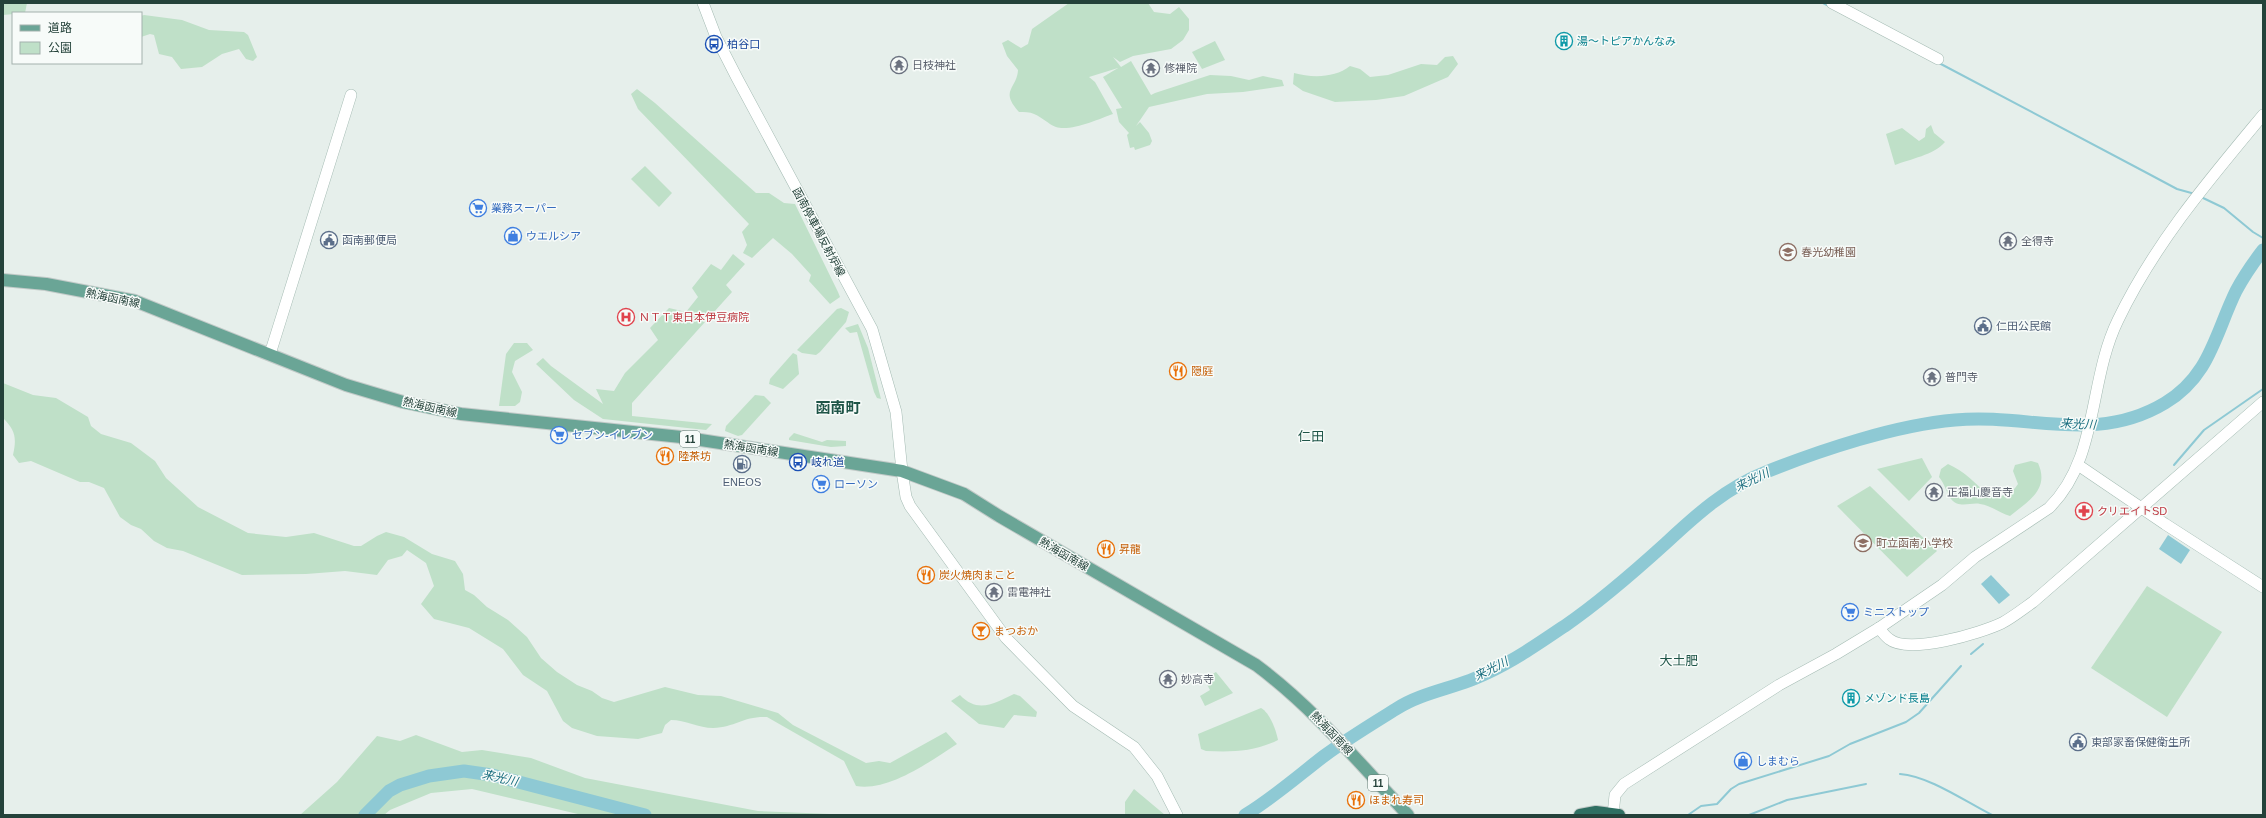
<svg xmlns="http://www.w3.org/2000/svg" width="2266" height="818" viewBox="0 0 2266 818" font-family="Arial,'Noto Sans JP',sans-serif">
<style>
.green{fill:#bfe0c8}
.water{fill:#8ec9d4}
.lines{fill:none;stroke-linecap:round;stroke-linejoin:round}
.stream{stroke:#8ec9d4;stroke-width:2}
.river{stroke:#8ec9d4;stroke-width:13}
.secondary-casing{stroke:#a4bbb3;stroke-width:12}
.primary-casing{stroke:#c2cac8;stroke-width:14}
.highway-casing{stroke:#c2cac8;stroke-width:14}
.secondary{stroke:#fff;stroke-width:11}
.primary{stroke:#6aa596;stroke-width:12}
.highway{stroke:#2f6f62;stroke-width:12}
.labels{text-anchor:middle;stroke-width:3;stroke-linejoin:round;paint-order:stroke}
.shield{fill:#f7fbf9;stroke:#637a73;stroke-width:1}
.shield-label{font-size:10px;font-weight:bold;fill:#24423a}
.culture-label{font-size:11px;fill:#0d838f;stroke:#f7fbf9;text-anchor:start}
.transit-label{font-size:11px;fill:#164399;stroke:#f7fbf9;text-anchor:start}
.worship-label{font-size:11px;fill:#5b616d;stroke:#f7fbf9;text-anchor:start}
.shop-label{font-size:11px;fill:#366cbe;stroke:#f7fbf9;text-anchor:start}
.street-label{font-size:11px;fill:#24423a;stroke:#f7fbf9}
.service-label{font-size:11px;fill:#4e5e75;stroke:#f7fbf9;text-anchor:start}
.education-label{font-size:11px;fill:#785e54;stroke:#f7fbf9;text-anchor:start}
.health-label{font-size:11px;fill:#be3a42;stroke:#f7fbf9;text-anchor:start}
.food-label{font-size:11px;fill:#c56008;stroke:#f7fbf9;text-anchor:start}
.water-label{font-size:12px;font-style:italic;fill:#1c6f80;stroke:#f7fbf9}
.quarter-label{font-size:13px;fill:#1f5548;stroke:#f7fbf9}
.district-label{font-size:15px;font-weight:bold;fill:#1f5548;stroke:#f7fbf9}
</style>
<rect width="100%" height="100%" fill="#e6efeb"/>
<g class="green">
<polygon points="3,3 27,3 25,13 3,15"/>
<path d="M1069,3H1148L1154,12L1170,14L1179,7L1189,19V30L1183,40L1171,49L1133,56L1120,62L1113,57L1121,67L1131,61L1151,95L1137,102L1155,93L1210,75L1231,76L1249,80L1263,76L1282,80L1284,86L1243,92L1207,94L1149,107L1136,126L1140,122L1149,133L1152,141L1150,145L1135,150L1134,147L1130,148L1127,135L1129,133L1119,122L1116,109L1122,108L1103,77L1118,68L1089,77L1095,82L1113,114C1099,119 1070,132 1056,127C1048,124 1042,117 1034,114C1030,112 1024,112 1019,112C999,90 1017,89 1018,70L1007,56L1002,43L1008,40L1021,48L1028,44L1032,29Z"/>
<polygon points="144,15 182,20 209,30 244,32 248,35 257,57 253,61 246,59 239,49 222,54 202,67 181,69 172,57 159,54 154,35 150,34 141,37 141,16"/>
<polygon points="1215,41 1225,60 1202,69 1192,52"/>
<path d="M1453,56L1458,64L1448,77L1404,96L1376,100L1335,102L1303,91L1293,84L1294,73C1312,78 1335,78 1350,66L1360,69L1370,77L1388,75L1421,64L1437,65L1445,57Z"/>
<polygon points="637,89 655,103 756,193 769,193 784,203 795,204 838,292 840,297 830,304 809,281 811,275 792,254 773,238 752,258 743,253 747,245 742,232 749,224 638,109 631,94"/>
<path d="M1931,125L1934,133L1945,142C1934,155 1910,159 1895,165L1886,134L1902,128L1919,141L1925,137L1926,129Z"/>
<polygon points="645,166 672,193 659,207 631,179"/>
<polygon points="733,254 745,264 726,285 732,292 632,403 632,416 712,424 706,430 603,419 574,400 536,364 543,358 551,366 603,404 596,389 614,391 625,373 658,340 650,328 669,308 686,312 698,297 692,288 711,264 721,270"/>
<polygon points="841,308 849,312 846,322 820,352 816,355 802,353 797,350 837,309"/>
<polygon points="858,324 868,348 881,399 877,398 874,392 857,332 850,333 845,328"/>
<polygon points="514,343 527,343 533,350 515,361 512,372 522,392 520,402 515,406 499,406 506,354"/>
<polygon points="793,353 797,355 799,374 783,389 769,384 770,379"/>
<path d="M3,383L33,395L56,398L88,417L91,426L101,434L131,443L155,461L166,478L198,507L248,533L286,537L314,533L354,546H361L377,536L386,532L404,537L432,554L455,561L463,574L465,590L474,595L487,607L508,620L527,637L541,658L557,672L577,685L592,691L602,698L614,702L665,687L698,695L721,696L778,713L793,725L866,763L879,761L890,763L946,732L957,744C931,761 888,792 856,786L844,761L767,717C743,716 736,727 713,728C699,728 685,720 671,720L665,725L662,733L638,739L597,736L572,728L563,721L547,691L523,675L503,649L469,628L434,619L421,604L434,586L426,563L407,550L402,556L388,560L377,575L345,571L306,574L242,575L183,551L167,548L154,541L141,529L131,525L120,517L104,488L89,482H80L31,461L19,463L13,455C17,437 15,430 3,418Z"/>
<polygon points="755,395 764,396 771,403 742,435 738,436 725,431 726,426"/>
<polygon points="794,433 822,442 827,440 846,441 846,446 831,447 789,440 789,438"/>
<polygon points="1922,458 1932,477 1909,501 1877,469"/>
<path d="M2031,461L2038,463C2050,490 2028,501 2010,516C2000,513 1990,505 1980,504C1971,502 1959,509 1951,499C1946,492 1945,484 1939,477L1941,469L1948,464C1964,471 1977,484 1989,497C2002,497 2011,495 2018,484L2013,471L2015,465Z"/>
<polygon points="1870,486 1937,551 1907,577 1837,506"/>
<polygon points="2147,586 2222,632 2167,717 2091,668"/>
<polygon points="1216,672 1233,693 1205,706 1200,696 1210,690 1204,679"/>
<path d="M1014,694L1020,696L1037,712L1036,717L1014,715L1004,728L979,724L951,701L960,695C978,714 995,703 1014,694Z"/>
<path d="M1261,708C1270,713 1276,730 1278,740C1254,752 1232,752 1206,751L1201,749L1198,734Z"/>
<polygon points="416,735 462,752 482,750 531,758 585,778 758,811 855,815 582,815 472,789 431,793 390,810 384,815 300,815 337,782 377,736 400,741"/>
<polygon points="1134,789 1165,815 1125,815 1125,802"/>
</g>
<g class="water">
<polygon points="2168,535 2190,550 2181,564 2159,549"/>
<polygon points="1991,575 2010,595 1999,604 1981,584"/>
</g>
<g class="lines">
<g class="stream">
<polyline points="1823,3 1829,6"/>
<polyline points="1939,63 2147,173 2177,189 2195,194"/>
<polyline points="2201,197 2224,208 2253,232 2263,238"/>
<polyline points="2174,465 2204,430 2263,389"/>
<polyline points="1971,654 1983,644"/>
<path d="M1900,774C1929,776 1966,802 1992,815"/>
<polyline points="1688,815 1701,806 1717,804 1731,789 1739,784 1829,756 1850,744 1906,722 1919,713 1961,666"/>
<polyline points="1749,815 1787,800 1866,784"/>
</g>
<g class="river">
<polyline points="365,815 389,791 400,785 429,776 464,771 492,775 645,815"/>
<path d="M1245,815C1273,798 1298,776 1324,756C1347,739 1372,724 1396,709C1424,691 1458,688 1487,673C1515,660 1541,642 1566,625C1601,601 1634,572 1666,543C1696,515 1727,487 1766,472C1821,450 1896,425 1955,420C2029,413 2095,445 2165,403C2210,376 2215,334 2236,291C2244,276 2253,263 2263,250"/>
</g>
<g class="secondary-casing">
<g id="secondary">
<polyline points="703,3 716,37 737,78 872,329 896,412 902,471 906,497 910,506 1006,638 1073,706 1134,747 1157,776 1177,815"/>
<polyline points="1832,3 1938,59"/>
<polyline points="270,354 351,95"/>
<polyline points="2078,465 2165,524 2263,587"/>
<path d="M1879,628C1882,632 1885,636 1889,639C1909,655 1981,633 2002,623C2013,617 2023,609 2033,602L2263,402"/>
<path d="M1613,815L1615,795L1624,784L1779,685L1836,654L1879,628L1942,585L1975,557L2049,508C2099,459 2088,381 2118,320C2155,243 2209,180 2263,115"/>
</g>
</g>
<g class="primary-casing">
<path id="primary" d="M3,280L46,284L135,301L346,385L403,402L461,414L681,437L902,471L964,494L999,516L1256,665C1314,708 1359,763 1408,815"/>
</g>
<g class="highway-casing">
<polyline id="highway" points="1580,815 1596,812 1619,815"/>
</g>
<use href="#secondary" class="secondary"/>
<use href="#primary" class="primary"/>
<use href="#highway" class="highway"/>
</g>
<defs>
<g id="building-ring" transform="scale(0.9)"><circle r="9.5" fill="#f7fbf9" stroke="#0f9aa8" stroke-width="1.5"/><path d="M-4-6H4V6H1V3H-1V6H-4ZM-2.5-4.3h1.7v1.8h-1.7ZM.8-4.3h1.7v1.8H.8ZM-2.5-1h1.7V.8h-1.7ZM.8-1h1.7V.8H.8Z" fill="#0f9aa8"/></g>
<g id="bus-ring" transform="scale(0.9)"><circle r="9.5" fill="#f7fbf9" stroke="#1a4fb4" stroke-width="1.5"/><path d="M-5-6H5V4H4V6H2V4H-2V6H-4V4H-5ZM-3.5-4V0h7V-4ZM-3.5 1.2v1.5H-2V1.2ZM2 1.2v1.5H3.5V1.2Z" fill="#1a4fb4"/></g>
<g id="temple-ring" transform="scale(0.9)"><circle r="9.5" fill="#f7fbf9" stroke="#6b7280" stroke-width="1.5"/><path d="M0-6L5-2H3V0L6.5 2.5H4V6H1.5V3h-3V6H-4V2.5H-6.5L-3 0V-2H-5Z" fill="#6b7280"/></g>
<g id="supermarket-ring" transform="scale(0.9)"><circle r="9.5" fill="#f7fbf9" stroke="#3f7fe0" stroke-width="1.5"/><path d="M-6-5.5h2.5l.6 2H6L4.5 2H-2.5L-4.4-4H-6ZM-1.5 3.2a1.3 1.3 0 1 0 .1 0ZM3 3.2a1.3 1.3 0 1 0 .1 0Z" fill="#3f7fe0"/></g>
<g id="shop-ring" transform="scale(0.9)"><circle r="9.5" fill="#f7fbf9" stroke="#3f7fe0" stroke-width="1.5"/><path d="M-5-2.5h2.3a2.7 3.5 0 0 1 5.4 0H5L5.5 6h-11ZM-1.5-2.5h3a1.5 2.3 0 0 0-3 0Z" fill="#3f7fe0"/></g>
<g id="civic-ring" transform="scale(0.9)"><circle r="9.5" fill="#f7fbf9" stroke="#5c6f8a" stroke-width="1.5"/><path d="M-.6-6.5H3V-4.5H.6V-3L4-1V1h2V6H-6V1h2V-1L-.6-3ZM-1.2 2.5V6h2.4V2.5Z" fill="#5c6f8a"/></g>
<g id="school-ring" transform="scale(0.9)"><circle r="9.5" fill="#f7fbf9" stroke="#8d6e63" stroke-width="1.5"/><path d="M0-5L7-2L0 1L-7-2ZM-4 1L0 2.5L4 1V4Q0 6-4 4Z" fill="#8d6e63"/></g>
<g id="hospital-ring" transform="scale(0.9)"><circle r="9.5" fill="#f7fbf9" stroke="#e0444e" stroke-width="1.5"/><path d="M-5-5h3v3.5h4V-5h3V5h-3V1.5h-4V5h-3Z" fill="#e0444e"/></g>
<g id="restaurant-ring" transform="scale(0.9)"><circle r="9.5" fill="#f7fbf9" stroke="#e8710a" stroke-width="1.5"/><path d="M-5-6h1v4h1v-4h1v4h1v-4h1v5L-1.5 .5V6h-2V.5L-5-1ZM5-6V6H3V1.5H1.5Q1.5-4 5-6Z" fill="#e8710a"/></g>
<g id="fuel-ring" transform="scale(0.9)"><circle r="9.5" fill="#f7fbf9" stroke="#5c6f8a" stroke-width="1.5"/><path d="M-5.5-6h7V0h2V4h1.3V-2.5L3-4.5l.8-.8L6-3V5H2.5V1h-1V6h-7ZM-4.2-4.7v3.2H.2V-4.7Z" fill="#5c6f8a"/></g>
<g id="pharmacy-ring" transform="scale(0.9)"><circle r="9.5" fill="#f7fbf9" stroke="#e0444e" stroke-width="1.5"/><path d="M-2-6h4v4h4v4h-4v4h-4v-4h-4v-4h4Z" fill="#e0444e"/></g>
<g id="bar-ring" transform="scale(0.9)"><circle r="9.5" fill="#f7fbf9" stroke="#e8710a" stroke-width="1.5"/><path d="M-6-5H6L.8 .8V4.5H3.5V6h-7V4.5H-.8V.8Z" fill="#e8710a"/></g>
</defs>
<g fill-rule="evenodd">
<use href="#building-ring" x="1564" y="41"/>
<use href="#bus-ring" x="714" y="44"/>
<use href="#temple-ring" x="899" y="65"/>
<use href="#temple-ring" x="1151" y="68"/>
<use href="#supermarket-ring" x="478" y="208"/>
<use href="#shop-ring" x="513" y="236"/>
<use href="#civic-ring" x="329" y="240"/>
<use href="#temple-ring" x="2008" y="241"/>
<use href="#school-ring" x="1788" y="252"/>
<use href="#hospital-ring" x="626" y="317"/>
<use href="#civic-ring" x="1983" y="326"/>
<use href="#restaurant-ring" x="1178" y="371"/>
<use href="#temple-ring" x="1932" y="377"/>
<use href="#supermarket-ring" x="559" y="435"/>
<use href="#restaurant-ring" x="665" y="456"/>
<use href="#bus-ring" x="798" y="462"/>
<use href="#fuel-ring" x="742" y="464"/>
<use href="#supermarket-ring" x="821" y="484"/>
<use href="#temple-ring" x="1934" y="492"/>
<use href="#pharmacy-ring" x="2084" y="511"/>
<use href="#school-ring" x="1863" y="543"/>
<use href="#restaurant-ring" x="1106" y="549"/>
<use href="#restaurant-ring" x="926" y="575"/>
<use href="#temple-ring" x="994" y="592"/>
<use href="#supermarket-ring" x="1850" y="612"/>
<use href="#bar-ring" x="981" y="631"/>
<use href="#temple-ring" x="1168" y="679"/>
<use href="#building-ring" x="1851" y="698"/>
<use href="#civic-ring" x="2078" y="742"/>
<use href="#shop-ring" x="1743" y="761"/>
<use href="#restaurant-ring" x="1356" y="800"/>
</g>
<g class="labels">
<g class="shield">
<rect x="680" y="431" width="20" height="16" rx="3"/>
<rect x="1368" y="775" width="20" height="16" rx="3"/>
</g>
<g class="shield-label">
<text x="690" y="443">11</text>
<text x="1378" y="787">11</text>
</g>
<g class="culture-label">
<text x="1577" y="45">湯～トピアかんなみ</text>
<text x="1864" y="702">メゾンド長島</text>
</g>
<g class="transit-label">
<text x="727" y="48">柏谷口</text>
<text x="811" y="466">岐れ道</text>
</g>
<g class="worship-label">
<text x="912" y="69">日枝神社</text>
<text x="1164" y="72">修禅院</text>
<text x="2021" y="245">全得寺</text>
<text x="1945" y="381">普門寺</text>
<text x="1947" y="496">正福山慶音寺</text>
<text x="1007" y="596">雷電神社</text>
<text x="1181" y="683">妙高寺</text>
</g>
<g class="shop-label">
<text x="491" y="212">業務スーパー</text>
<text x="526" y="240">ウエルシア</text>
<text x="572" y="439">セブン-イレブン</text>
<text x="834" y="488">ローソン</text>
<text x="1863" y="616">ミニストップ</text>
<text x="1756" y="765">しまむら</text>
</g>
<g class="street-label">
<text transform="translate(819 232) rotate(62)" y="4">函南停車場反射炉線</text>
<text transform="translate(113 298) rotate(12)" y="4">熱海函南線</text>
<text transform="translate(430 407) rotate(13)" y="4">熱海函南線</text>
<text transform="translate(751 448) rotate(9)" y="4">熱海函南線</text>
<text transform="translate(1064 554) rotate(30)" y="4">熱海函南線</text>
<text transform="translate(1332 733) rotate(46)" y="4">熱海函南線</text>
</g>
<g class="service-label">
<text x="342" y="244">函南郵便局</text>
<text x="1996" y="330">仁田公民館</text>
<text x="742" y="486" text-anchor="middle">ENEOS</text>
<text x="2091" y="746">東部家畜保健衛生所</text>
</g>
<g class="education-label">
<text x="1801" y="256">春光幼稚園</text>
<text x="1876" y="547">町立函南小学校</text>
</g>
<g class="health-label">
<text x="639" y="321">ＮＴＴ東日本伊豆病院</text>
<text x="2097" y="515">クリエイトSD</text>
</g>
<g class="food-label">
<text x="1191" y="375">隠庭</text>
<text x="678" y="460">陸茶坊</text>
<text x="1119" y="553">昇龍</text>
<text x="939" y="579">炭火焼肉まこと</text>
<text x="994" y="635">まつおか</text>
<text x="1369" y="804">ほまれ寿司</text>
</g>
<g class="water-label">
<text transform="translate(2078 424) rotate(3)" y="4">来光川</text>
<text transform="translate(1752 480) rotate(-26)" y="4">来光川</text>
<text transform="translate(1491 669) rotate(-27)" y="4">来光川</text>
<text transform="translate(500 778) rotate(13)" y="4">来光川</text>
</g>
<g class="quarter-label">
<text x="1311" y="441">仁田</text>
<text x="1679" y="665">大土肥</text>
</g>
<g class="district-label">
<text x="838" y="413">函南町</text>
</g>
</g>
<rect width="2266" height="818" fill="none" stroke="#24423a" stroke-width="8"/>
<rect x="12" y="12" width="130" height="52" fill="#f7fbf9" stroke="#a3b1ad"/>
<rect x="20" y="25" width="20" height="6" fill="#6aa596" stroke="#a3b1ad"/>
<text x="48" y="32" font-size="12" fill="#24423a">道路</text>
<rect x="20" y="42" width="20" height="12" fill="#bfe0c8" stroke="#a3b1ad"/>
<text x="48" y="52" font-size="12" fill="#24423a">公園</text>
</svg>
